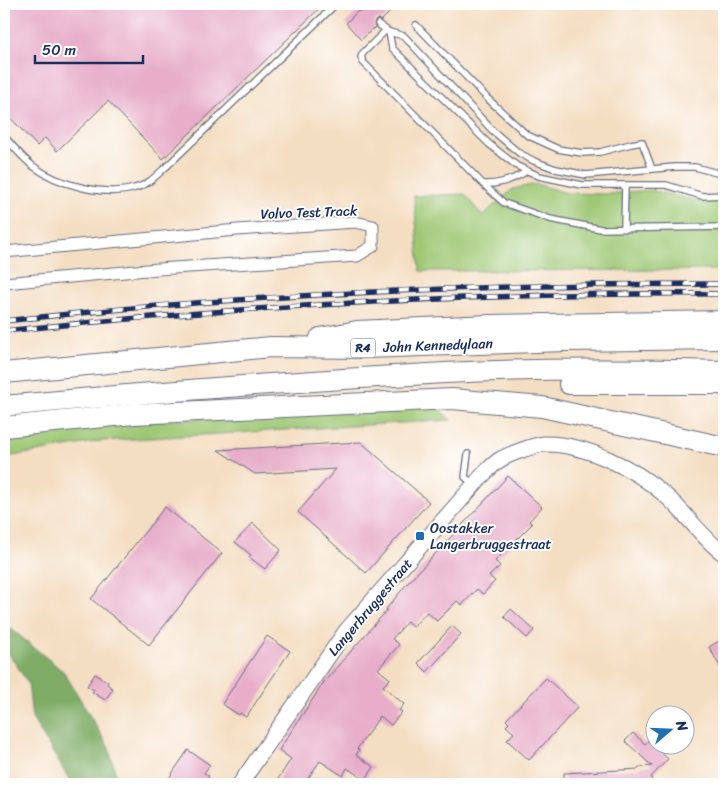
<svg xmlns="http://www.w3.org/2000/svg" width="728" height="788" viewBox="0 0 728 788" font-family="Sriracha,sans-serif">
<style>
.green{fill:#9ec773;stroke:#5c7b68}
.forest{fill:#7eac65;stroke:#4c6e62}
.building{fill:#e7adc9}
.lines{fill:none;stroke-linecap:round;stroke-linejoin:round}
.service-casing{stroke:#676c81;stroke-width:8}
.minor-casing{stroke:#676c81;stroke-width:13}
.tertiary-casing{stroke:#676c81;stroke-width:17}
.trunk-casing{stroke:#676c81;stroke-width:22}
.service{stroke:#fff;stroke-width:5.5}
.minor{stroke:#fff;stroke-width:11}
.tertiary{stroke:#fff;stroke-width:15}
.trunk{stroke:#fff;stroke-width:20}
.rail-casing{stroke:#1b2f5e;stroke-width:5.5}
.rail{stroke:#fff;stroke-width:4;stroke-dasharray:11;stroke-linecap:butt}
.poi-dot{fill:#1f6fb2;stroke:#fff;stroke-width:2}
.labels{text-anchor:middle;stroke-width:4;stroke-linejoin:round;paint-order:stroke}
.shield{fill:#fff;stroke:#5f6d8e;stroke-width:1}
.shield-label{font-size:12px;font-weight:bold;fill:#1b2f5e}
.street-label{font-size:14px;fill:#1b2f5e;stroke:#fff}
.poi-label{font-size:14px;fill:#1b2f5e;stroke:#fff;text-anchor:start}
</style>
<rect width="100%" height="100%" fill="#fff"/>
<filter id="ink" filterUnits="userSpaceOnUse"><feTurbulence type="fractalNoise" baseFrequency=".02" numOctaves="2"/><feDisplacementMap in="SourceGraphic" scale="10" xChannelSelector="R" yChannelSelector="G"/><feConvolveMatrix kernelMatrix="1 2 1 2 8 2 1 2 1" color-interpolation-filters="sRGB"/></filter>
<filter id="wash" filterUnits="userSpaceOnUse"><feTurbulence type="fractalNoise" baseFrequency=".0096" numOctaves="4" result="noise"/><feDisplacementMap in="SourceGraphic" scale="20" xChannelSelector="R" yChannelSelector="G"/><feGaussianBlur stdDeviation="1.12" result="paint"/><feColorMatrix in="noise" values="0 0 0 0 0 0 0 0 0 0 0 0 0 0 0 0 0 1.4 0 .05"/><feComposite in="paint" operator="in"/></filter>
<g filter="url(#wash)">
<rect width="100%" height="100%" fill="#f4dec2"/>
<g class="green">
<polygon points="536,184 567,193 606,194 650,190 698,201 724,201 724,270 420,271 414,196 465,194 482,216 513,189"/>
<polygon points="420,406 440,410 451,420 101,441 12,456 4,460 4,430"/>
</g>
<polygon class="forest" points="4,623 64,672 109,748 118,784 72,784 32,718 28,683 11,657 4,651"/>
<g id="blocks">
<g class="building">
<polygon points="4,4 324,4 163,159 108,101 57,151 45,138 37,146 4,111"/>
<polygon points="365,4 398,4 381,21 378,19 375,21 375,27 361,40 346,23 358,11 364,11"/>
<polygon points="361,442 429,502 366,573 298,512 336,469 255,474 218,450"/>
<polygon points="508,476 542,507 529,521 532,524 495,561 500,566 489,576 495,581 483,594 477,589 462,605 457,601 437,621 427,612 413,627 407,622 392,639 399,644 398,646 378,669 390,679 383,686 404,704 399,710 402,712 391,725 380,716 357,749 359,750 356,755 374,767 365,780 347,768 343,776 320,761 304,784 275,784 291,759 279,750 324,682 387,610 386,609 406,585"/>
<polygon points="165,507 222,553 149,645 91,599"/>
<polygon points="253,523 281,550 265,569 249,557 251,555 235,542"/>
<polygon points="511,609 534,630 527,638 504,617"/>
<polygon points="452,626 461,634 427,672 418,663"/>
<polygon points="267,636 290,651 246,717 240,713 239,715 222,704"/>
<polygon points="724,638 724,674 709,647"/>
<polygon points="95,674 108,682 107,684 113,689 105,700 92,692 94,690 87,686"/>
<polygon points="546,678 578,707 529,760 507,740 514,733 506,726 509,723 506,720"/>
<polygon points="633,733 645,744 648,741 654,746 668,759 651,777 652,784 564,784 564,773 639,769 639,767 652,766 625,741"/>
<polygon points="188,750 210,765 204,773 209,776 203,784 165,784"/>
</g>
</g>
</g>
<g filter="url(#ink)">
<use href="#blocks" fill-opacity="0" stroke="#676c81" stroke-width="1"/>
<g class="lines">
<g class="service-casing">
<g id="service">
<polyline points="358,4 361,7"/>
<polyline points="378,24 389,32 404,36 493,131 519,153 534,161 556,169 586,175 675,167 695,167 724,175"/>
<polyline points="416,25 487,98 527,135 558,149 582,153 600,152 631,144 642,142 652,169"/>
<path d="M386,30L363,53L361,57L363,62L483,184C500,185 513,180 527,171"/>
<polyline points="389,32 392,48 489,144 517,166 539,176 582,185 666,185 702,196 724,195"/>
<path d="M4,136C13,146 22,158 33,166C58,185 105,197 135,188C148,185 157,175 166,167L336,4"/>
<polyline points="483,184 504,203 550,219 601,229 724,227"/>
<polyline points="624,228 625,185"/>
<polyline points="468,454 465,477 473,484"/>
</g>
</g>
<g class="minor-casing">
<polyline id="minor" points="4,252 237,230 355,222 373,226 373,246 357,256 158,269 4,283"/>
</g>
<g class="tertiary-casing">
<path id="tertiary" d="M240,784L346,631L481,477C487,471 494,463 501,459C510,454 534,445 544,444C584,443 636,469 665,495C686,513 702,538 724,554"/>
</g>
<g class="trunk-casing">
<g id="trunk">
<polyline points="320,338 357,331 489,325 724,321"/>
<polyline points="4,373 271,347 366,348 564,341 724,339"/>
<polyline points="569,384 724,384"/>
<path d="M4,406C150,392 298,381 445,373C538,368 631,369 724,371"/>
<polyline points="4,427 134,414 452,399 542,407 724,447"/>
</g>
</g>
<use href="#service" class="service"/>
<use href="#minor" class="minor"/>
<use href="#tertiary" class="tertiary"/>
<use href="#trunk" class="trunk"/>
<g class="rail-casing">
<g id="rail">
<path d="M4,321C243,294 484,284 724,284"/>
<path d="M4,331C243,306 484,292 724,294"/>
</g>
</g>
<use href="#rail" class="rail"/>
</g>
</g>
<rect class="poi-dot" x="415" y="531" width="10" height="10" rx="2.5"/>
<g class="labels">
<rect class="shield" x="350.5" y="338.5" width="25" height="19" rx="4"/>
<g class="shield-label">
<text x="363" y="352">R4</text>
</g>
<g class="street-label">
<text transform="translate(309 212) rotate(-2)" y="5">Volvo Test Track</text>
<text transform="translate(438 345) rotate(-2)" y="5">John Kennedylaan</text>
<text transform="translate(370 607) rotate(-50)" y="5">Langerbruggestraat</text>
</g>
<g class="poi-label">
<text x="430" y="533">Oostakker<tspan x="430" dy="16">Langerbruggestraat</tspan></text>
</g>
</g>
<rect width="728" height="788" fill="none" stroke="#fff" stroke-width="20"/>
<g transform="translate(670 730) rotate(71)"><circle r="24" fill="#ffffff" stroke="#a4acbf"/>
<path d="M0-4L9 19L0 12L-9 19Z" fill="#1f6fb2"/>
<text y="-8" font-size="14" font-weight="bold" text-anchor="middle" fill="#1b2f5e">N</text>
</g>
<path d="M35 55v8h108v-8" fill="none" stroke="#1b2f5e" stroke-width="2.5"/>
<text x="42" y="55" font-size="15" fill="#1b2f5e" stroke="#ffffff" stroke-width="4" paint-order="stroke">50 m</text>
</svg>
